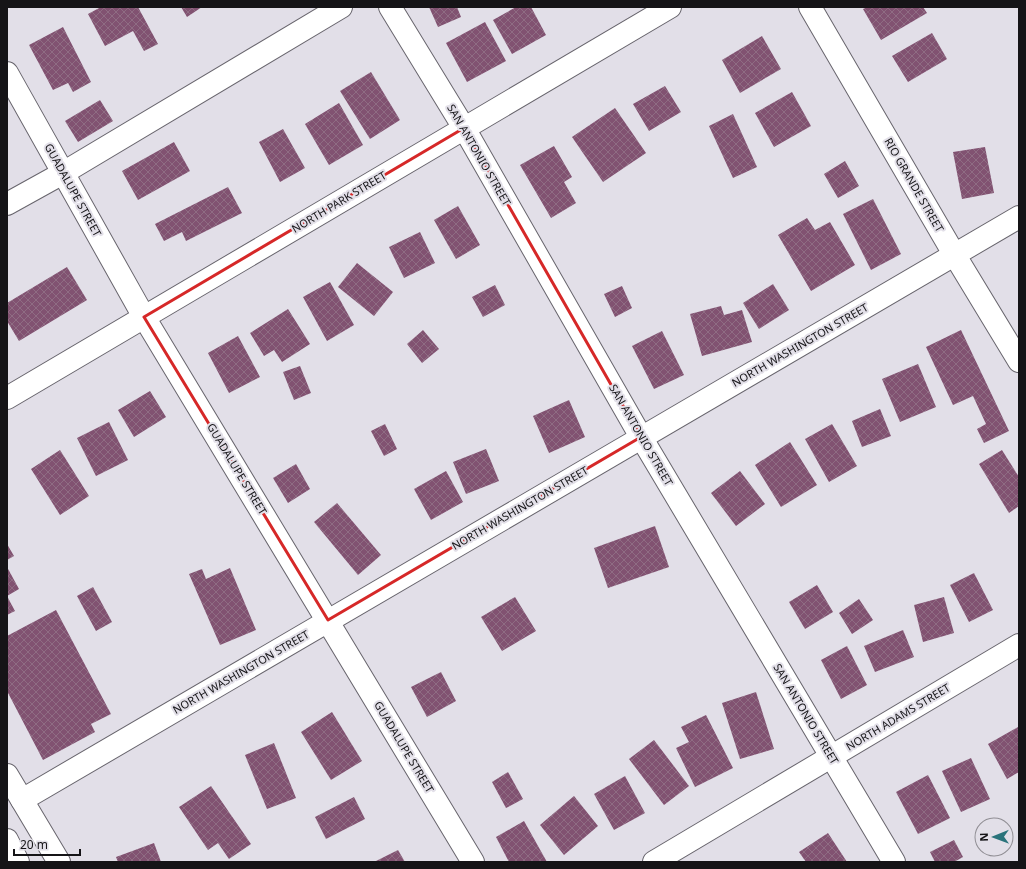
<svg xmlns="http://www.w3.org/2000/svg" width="1026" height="869" viewBox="0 0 1026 869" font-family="'Noto Sans',sans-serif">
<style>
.building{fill:url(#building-cross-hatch)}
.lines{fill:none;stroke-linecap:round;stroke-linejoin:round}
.minor-casing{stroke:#68656d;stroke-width:24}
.major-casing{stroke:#68656d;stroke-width:24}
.highway-casing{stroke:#68656d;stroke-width:24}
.minor{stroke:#fff;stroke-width:22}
.major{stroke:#fff;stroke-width:22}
.highway{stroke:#fff;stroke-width:22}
.marked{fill:none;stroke:#d62828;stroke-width:3;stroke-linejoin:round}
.labels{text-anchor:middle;stroke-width:4;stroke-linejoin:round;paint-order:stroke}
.street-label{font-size:11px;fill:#151417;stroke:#e2dfe8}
</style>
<defs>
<pattern id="building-cross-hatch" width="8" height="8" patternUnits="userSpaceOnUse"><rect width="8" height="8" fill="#815271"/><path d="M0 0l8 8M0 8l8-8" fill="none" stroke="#8f6c83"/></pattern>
</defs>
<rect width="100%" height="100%" fill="#e2dfe8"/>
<g class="building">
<polygon points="101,7 138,7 158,44 144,51 133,31 105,46 88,14"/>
<polygon points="181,7 202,7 187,17"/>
<polygon points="429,7 457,7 461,17 438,27"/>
<polygon points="516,7 531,7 546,35 512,54 493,20"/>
<polygon points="867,7 923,7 927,13 881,40 863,9"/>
<polygon points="485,22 506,61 467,82 446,43"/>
<polygon points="63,27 91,82 73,92 68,83 53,90 29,45"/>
<polygon points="932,33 947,59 908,82 892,56"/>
<polygon points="762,36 781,69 740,93 722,60"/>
<polygon points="371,72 400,120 370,139 340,91"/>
<polygon points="665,86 681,112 649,131 633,104"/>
<polygon points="792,92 811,126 774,147 755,113"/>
<polygon points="100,100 113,121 78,142 65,121"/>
<polygon points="339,103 363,145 329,165 305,124"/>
<polygon points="615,108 646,153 603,182 572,137"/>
<polygon points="733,114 757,167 733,178 709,126"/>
<polygon points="283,129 305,168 280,182 259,142"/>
<polygon points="174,142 190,171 138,200 122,171"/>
<polygon points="554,146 572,177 564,182 576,203 551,218 520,165"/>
<polygon points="985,147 994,193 962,199 953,152"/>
<polygon points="845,161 859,186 838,198 824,174"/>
<polygon points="228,187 242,213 186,241 182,232 164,241 155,224"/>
<polygon points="873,199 901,254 871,270 843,214"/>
<polygon points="458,206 480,245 456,259 434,220"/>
<polygon points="807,218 815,230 830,222 855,265 811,291 778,235"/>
<polygon points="420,232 435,263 404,278 389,247"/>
<polygon points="357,263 393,292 374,316 338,287"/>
<polygon points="67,267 87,300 19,341 7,321 7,303"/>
<polygon points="330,282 354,325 327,341 303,297"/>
<polygon points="773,284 789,310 759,329 743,303"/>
<polygon points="495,285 505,305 483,317 472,297"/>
<polygon points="622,286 632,308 615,317 604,294"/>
<polygon points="721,306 724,315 742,310 752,342 702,356 690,314"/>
<polygon points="288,309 310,344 282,362 274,350 264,356 250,333"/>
<polygon points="423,330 439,349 422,363 407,344"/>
<polygon points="961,330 1009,431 984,443 977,429 986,424 973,396 953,405 926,347"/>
<polygon points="662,331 684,375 654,389 632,346"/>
<polygon points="238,336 260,377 229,393 208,353"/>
<polygon points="918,364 936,407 900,422 882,379"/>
<polygon points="300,366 311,393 294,400 283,372"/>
<polygon points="150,391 166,417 134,437 118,410"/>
<polygon points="569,400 585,437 549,453 533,416"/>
<polygon points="880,409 891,436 862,447 852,421"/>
<polygon points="109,422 128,460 96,476 77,438"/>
<polygon points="385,424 397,449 384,456 371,431"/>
<polygon points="832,424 857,466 829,482 805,439"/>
<polygon points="790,442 817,485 781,507 755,465"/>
<polygon points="486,449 499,481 466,494 453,462"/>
<polygon points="60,450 89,496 60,515 31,469"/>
<polygon points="1002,450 1019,477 1019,506 1009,513 979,464"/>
<polygon points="296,464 310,489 288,503 273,478"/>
<polygon points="446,471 463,502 431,520 414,489"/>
<polygon points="740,471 765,504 736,526 711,493"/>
<polygon points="337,503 381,555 358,575 314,522"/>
<polygon points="655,526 669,567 608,588 594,548"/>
<polygon points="7,544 14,556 7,560"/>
<polygon points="7,567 19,589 7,596"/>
<polygon points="230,568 256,630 220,645 189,574 202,569 206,579"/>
<polygon points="974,573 993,610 969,622 950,585"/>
<polygon points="817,585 833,612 805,629 789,602"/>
<polygon points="93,587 112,622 96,631 77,596"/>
<polygon points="7,596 15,611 7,615"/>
<polygon points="515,597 536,631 502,651 481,617"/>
<polygon points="944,597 954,633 923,642 914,605"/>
<polygon points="859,599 873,620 852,634 839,613"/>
<polygon points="56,610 111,714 91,724 95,732 43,760 7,691 7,636"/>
<polygon points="903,630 914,657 875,672 864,646"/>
<polygon points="847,646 867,685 841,699 821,660"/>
<polygon points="441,672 456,701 427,717 411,687"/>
<polygon points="756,692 774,749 740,759 722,703"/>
<polygon points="332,712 362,761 331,780 301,732"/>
<polygon points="706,715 733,768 695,787 676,748 689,742 681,727"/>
<polygon points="1018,727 1019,729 1019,772 1007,779 988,744"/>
<polygon points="654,740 689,786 664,805 629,759"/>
<polygon points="274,743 296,798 267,809 245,755"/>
<polygon points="971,758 990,799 961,812 942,771"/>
<polygon points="508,772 523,799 506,808 492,782"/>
<polygon points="928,775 950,818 918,834 896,792"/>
<polygon points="625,776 645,813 614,830 594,794"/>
<polygon points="211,786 251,844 229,859 218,843 208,850 179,807"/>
<polygon points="574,796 598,826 564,855 540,825"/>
<polygon points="354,797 365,819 326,839 315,817"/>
<polygon points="524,821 547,862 509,862 496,837"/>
<polygon points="828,833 847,862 806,862 799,852"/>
<polygon points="954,840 963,857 954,862 935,862 930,852"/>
<polygon points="154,843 161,862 118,862 116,857"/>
<polygon points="398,850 405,862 374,862"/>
</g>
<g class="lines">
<g class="minor-casing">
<g id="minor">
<polyline points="390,7 464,128 641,437 894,862"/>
<polyline points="810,7 954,254 1019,361"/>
<polyline points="7,73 144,317 473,862"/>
<polyline points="7,204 63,173 341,7"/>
<polyline points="7,398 670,7"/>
<polyline points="22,800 1019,217"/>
<polyline points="654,862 1019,645"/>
</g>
</g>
<g class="major-casing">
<polyline id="major" points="7,775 59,862"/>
</g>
<g class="highway-casing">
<polyline id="highway" points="7,840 18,862"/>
</g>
<use href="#minor" class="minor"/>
<use href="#major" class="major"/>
<use href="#highway" class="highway"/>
</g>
<path class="marked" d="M464,128L641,437L328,620L144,317Z"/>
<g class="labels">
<g class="street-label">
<text transform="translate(479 155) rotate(60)" y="4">SAN ANTONIO STREET</text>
<text transform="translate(914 185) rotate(60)" y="4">RIO GRANDE STREET</text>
<text transform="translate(73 190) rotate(61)" y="4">GUADALUPE STREET</text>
<text transform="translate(339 202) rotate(-31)" y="4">NORTH PARK STREET</text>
<text transform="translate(800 345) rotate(-30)" y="4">NORTH WASHINGTON STREET</text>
<text transform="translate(641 435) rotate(60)" y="4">SAN ANTONIO STREET</text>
<text transform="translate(237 469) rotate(59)" y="4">GUADALUPE STREET</text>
<text transform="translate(520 508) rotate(-30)" y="4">NORTH WASHINGTON STREET</text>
<text transform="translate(241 672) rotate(-30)" y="4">NORTH WASHINGTON STREET</text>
<text transform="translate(806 714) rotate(59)" y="4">SAN ANTONIO STREET</text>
<text transform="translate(898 717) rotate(-31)" y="4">NORTH ADAMS STREET</text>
<text transform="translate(404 747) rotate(59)" y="4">GUADALUPE STREET</text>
</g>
</g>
<rect width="1026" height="869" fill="none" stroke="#151417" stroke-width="16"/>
<g transform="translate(994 837) rotate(269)"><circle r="19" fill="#e2dfe8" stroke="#908e94"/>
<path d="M0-3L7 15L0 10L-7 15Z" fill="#2a737b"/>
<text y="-6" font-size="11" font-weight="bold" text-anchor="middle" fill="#151417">N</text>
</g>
<path d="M14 849v6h66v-6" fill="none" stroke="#151417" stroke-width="2"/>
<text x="20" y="849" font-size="12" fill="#151417" stroke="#e2dfe8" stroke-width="3" paint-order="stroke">20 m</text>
</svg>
